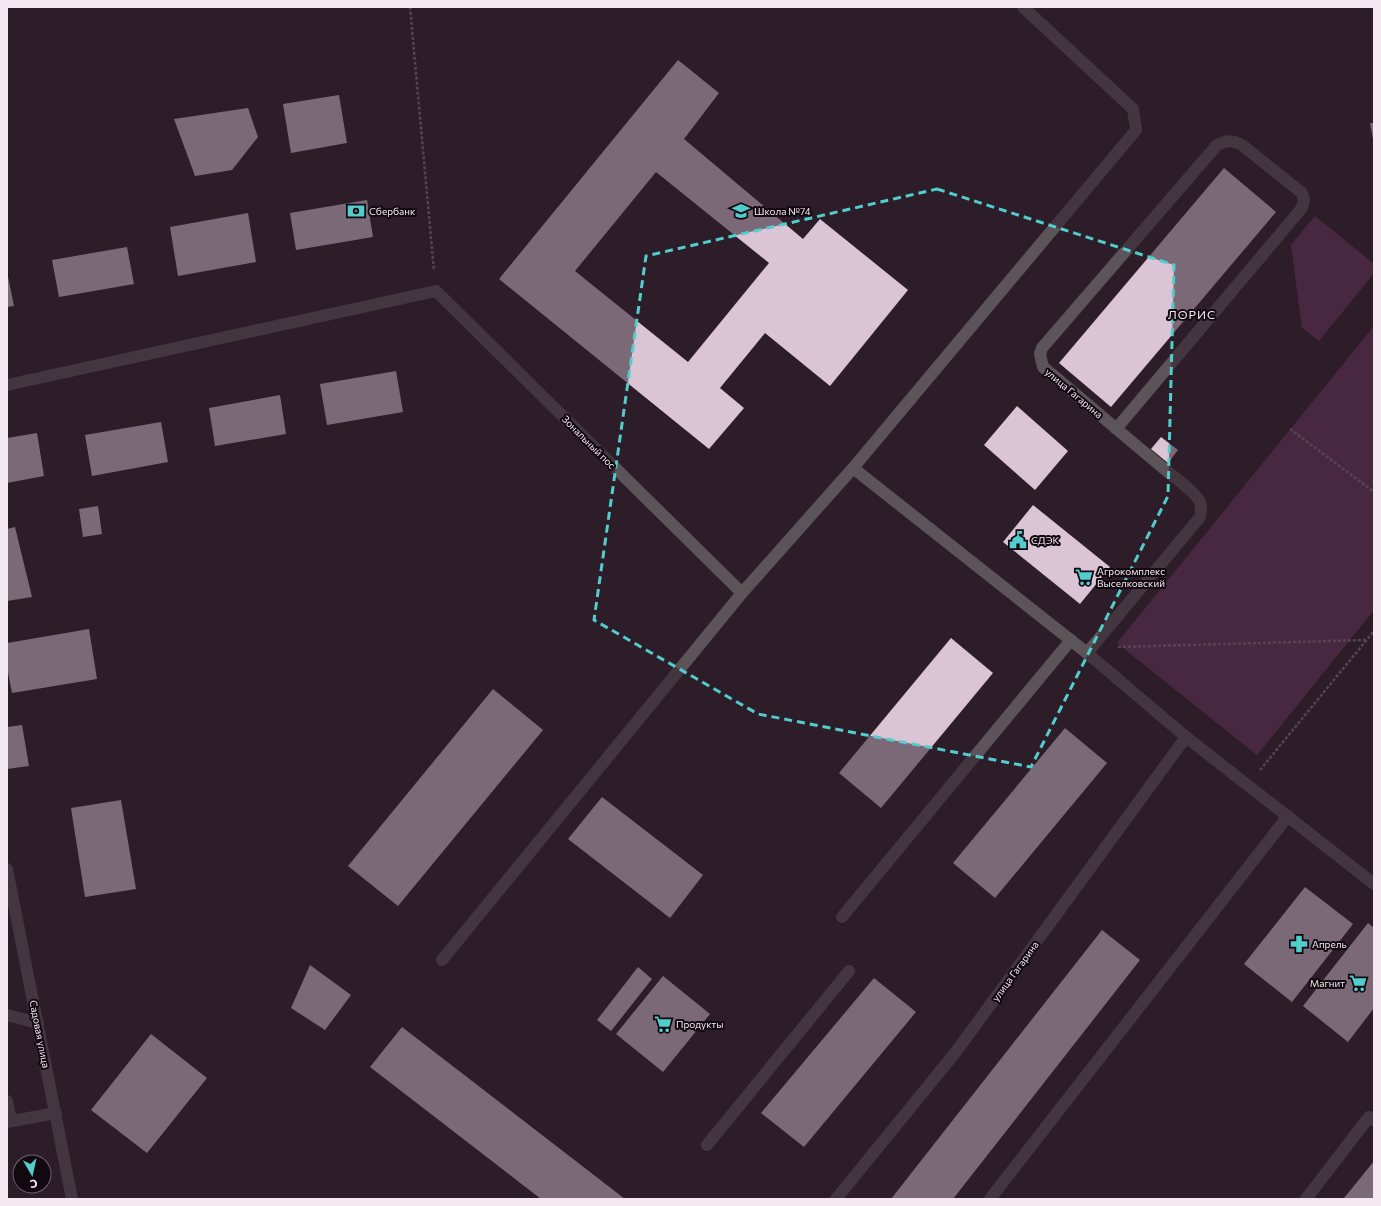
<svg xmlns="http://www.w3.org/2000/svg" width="1381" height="1206" viewBox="0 0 1381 1206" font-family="Commissioner,sans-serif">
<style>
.green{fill:#68375e}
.building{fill:#dbc5d5;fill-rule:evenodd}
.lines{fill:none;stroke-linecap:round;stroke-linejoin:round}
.path{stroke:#83757f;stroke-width:2.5;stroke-dasharray:3 2;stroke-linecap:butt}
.minor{stroke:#5d545a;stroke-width:12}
.marked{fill:none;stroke:#52cdce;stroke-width:3;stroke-dasharray:8 5;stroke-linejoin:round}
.labels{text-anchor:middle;stroke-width:4;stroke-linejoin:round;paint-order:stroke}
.poi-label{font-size:10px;fill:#f4e8f1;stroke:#11090f;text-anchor:start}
.street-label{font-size:10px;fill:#f4e8f1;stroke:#11090f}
.quarter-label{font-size:12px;letter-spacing:1px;fill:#f4e8f1;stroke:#11090f}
</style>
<rect width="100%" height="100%" fill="#2d1d29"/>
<g class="green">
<polygon points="1315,216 1374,264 1374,273 1319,341 1302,328 1291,245"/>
<polygon points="1374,326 1374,610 1257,755 1117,643"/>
</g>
<g class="building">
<path d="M678,60L719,93L684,139L803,239L820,219L908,290L830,386L765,333L720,388L744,408L709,449L499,279ZM656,172L769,263L688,362L575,271Z"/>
<polygon points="339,95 347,143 291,153 283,104"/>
<polygon points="248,108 258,137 232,170 195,176 174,119"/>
<polygon points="1370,123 1374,123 1374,139 1373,139"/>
<polygon points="1224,168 1276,212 1111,407 1059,363"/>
<polygon points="367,200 373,237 296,250 290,213"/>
<polygon points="248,213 256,262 178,276 170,227"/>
<polygon points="127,247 134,284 59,297 52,260"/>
<polygon points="7,272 14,306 7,307"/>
<polygon points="396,371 403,412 327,425 320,384"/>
<polygon points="280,395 286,434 215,446 209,408"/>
<polygon points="1017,406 1068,451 1035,490 984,445"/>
<polygon points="161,422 168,462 92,476 85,435"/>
<polygon points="37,433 44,476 7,483 7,438"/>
<polygon points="1161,437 1178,450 1168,463 1151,449"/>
<polygon points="1033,505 1110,567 1080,604 1003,542"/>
<polygon points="98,506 102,534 83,537 79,509"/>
<polygon points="15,527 32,597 7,601 7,529"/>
<polygon points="89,629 97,679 12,693 7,667 7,643"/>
<polygon points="951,638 993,673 881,808 839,773"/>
<polygon points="493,689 543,730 398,906 348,866"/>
<polygon points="22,725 29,766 7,769 7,727"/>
<polygon points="1065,728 1107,763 995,898 953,863"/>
<polygon points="602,797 703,875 670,918 568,839"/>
<polygon points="121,800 136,889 85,897 71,808"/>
<polygon points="1305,887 1353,924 1292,1002 1244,964"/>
<polygon points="1368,923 1374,928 1374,1008 1348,1042 1303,1006"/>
<polygon points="1102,930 1140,960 953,1199 891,1199"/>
<polygon points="310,965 351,995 325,1030 291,1008"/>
<polygon points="638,967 652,979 611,1031 597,1020"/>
<polygon points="663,976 710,1014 663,1072 616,1034"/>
<polygon points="874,978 916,1012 804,1147 761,1113"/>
<polygon points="402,1027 625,1199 541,1199 370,1067"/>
<polygon points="151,1034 207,1078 147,1153 91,1110"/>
<polygon points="1374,1161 1374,1199 1343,1199 1349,1192"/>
</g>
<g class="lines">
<g class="path">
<polyline points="410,7 434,271"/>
<polyline points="1290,429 1374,492"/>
<polyline points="1118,647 1367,640"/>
<polyline points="1260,770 1374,631"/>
</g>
<g class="minor">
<polyline points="7,385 436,291 742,593"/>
<polyline points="853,468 1087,653 1186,737 1374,884"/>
<path d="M1087,653L1200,517C1201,512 1202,507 1200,502C1194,490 1172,476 1162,467C1122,434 1083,400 1043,367L1040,354L1042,348L1217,145C1227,140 1232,140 1242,145L1302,193L1304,200L1302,208L1116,429"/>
<polyline points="7,869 72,1199"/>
<polyline points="842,917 1071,640"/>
<polyline points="442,960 742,593 853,468 1136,130 1133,109 1023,7"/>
<polyline points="7,1015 38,1023"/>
<polyline points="7,1101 11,1121"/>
<polyline points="7,1122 56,1113"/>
<polyline points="707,1145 849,971"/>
<polyline points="836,1199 955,1053 1186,737"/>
<polyline points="990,1199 1288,816"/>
<polyline points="1306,1199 1369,1117 1374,1120"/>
</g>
</g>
<path d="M0 0H1381V1206H0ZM937,189L1174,265L1168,496L1031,767L758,714L594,620L646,256Z" fill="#2d1d29" fill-opacity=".55" fill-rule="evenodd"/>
<path class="marked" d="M937,189L1174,265L1168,496L1031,767L758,714L594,620L646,256Z"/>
<defs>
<g id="bank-bare" transform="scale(1.38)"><path d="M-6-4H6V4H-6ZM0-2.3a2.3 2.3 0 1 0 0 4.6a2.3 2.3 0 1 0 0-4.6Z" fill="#52cdce" stroke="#11090f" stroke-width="2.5" paint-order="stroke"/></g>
<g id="school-bare" transform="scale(1.38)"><path d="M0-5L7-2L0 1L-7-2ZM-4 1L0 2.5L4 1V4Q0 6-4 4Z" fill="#52cdce" stroke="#11090f" stroke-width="2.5" paint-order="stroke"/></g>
<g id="civic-bare" transform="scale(1.38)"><path d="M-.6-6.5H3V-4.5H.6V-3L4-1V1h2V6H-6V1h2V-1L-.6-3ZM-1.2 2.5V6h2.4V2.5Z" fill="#52cdce" stroke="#11090f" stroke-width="2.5" paint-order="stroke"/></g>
<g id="supermarket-bare" transform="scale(1.38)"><path d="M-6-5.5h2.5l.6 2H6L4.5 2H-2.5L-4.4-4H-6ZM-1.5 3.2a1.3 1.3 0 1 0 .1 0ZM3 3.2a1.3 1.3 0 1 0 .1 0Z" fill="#52cdce" stroke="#11090f" stroke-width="2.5" paint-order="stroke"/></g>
<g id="pharmacy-bare" transform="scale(1.38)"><path d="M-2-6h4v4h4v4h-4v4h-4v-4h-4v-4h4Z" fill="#52cdce" stroke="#11090f" stroke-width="2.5" paint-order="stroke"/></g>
</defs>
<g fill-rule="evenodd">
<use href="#bank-bare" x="356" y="211"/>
<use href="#school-bare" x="741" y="211"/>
<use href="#civic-bare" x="1018" y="540"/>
<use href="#supermarket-bare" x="1084" y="577"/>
<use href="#pharmacy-bare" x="1299" y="944"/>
<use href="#supermarket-bare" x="1358" y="983"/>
<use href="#supermarket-bare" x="663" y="1024"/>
</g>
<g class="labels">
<g class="poi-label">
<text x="369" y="215">Сбербанк</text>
<text x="754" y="215">Школа №74</text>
<text x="1031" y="544">СДЭК</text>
<text x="1097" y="575">Агрокомплекс<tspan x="1097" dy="12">Выселковский</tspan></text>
<text x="1312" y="948">Апрель</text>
<text x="1345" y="987" text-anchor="end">Магнит</text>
<text x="676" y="1028">Продукты</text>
</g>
<g class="street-label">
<text transform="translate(1074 393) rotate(40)" y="4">улица Гагарина</text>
<text transform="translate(589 442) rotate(45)" y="4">Зональный пос</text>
<text transform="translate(1015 971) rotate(-54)" y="4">улица Гагарина</text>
<text transform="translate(40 1034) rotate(79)" y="4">Садовая улица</text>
</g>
<g class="quarter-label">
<text x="1192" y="319">ЛОРИС</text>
</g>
</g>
<rect width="1381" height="1206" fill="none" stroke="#f4e8f1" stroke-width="16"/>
<g transform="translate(32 1174) rotate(171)"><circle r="19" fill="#11090f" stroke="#6c6269"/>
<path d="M0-3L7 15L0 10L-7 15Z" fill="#52cdce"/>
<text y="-6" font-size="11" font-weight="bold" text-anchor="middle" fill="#f4e8f1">С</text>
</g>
</svg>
